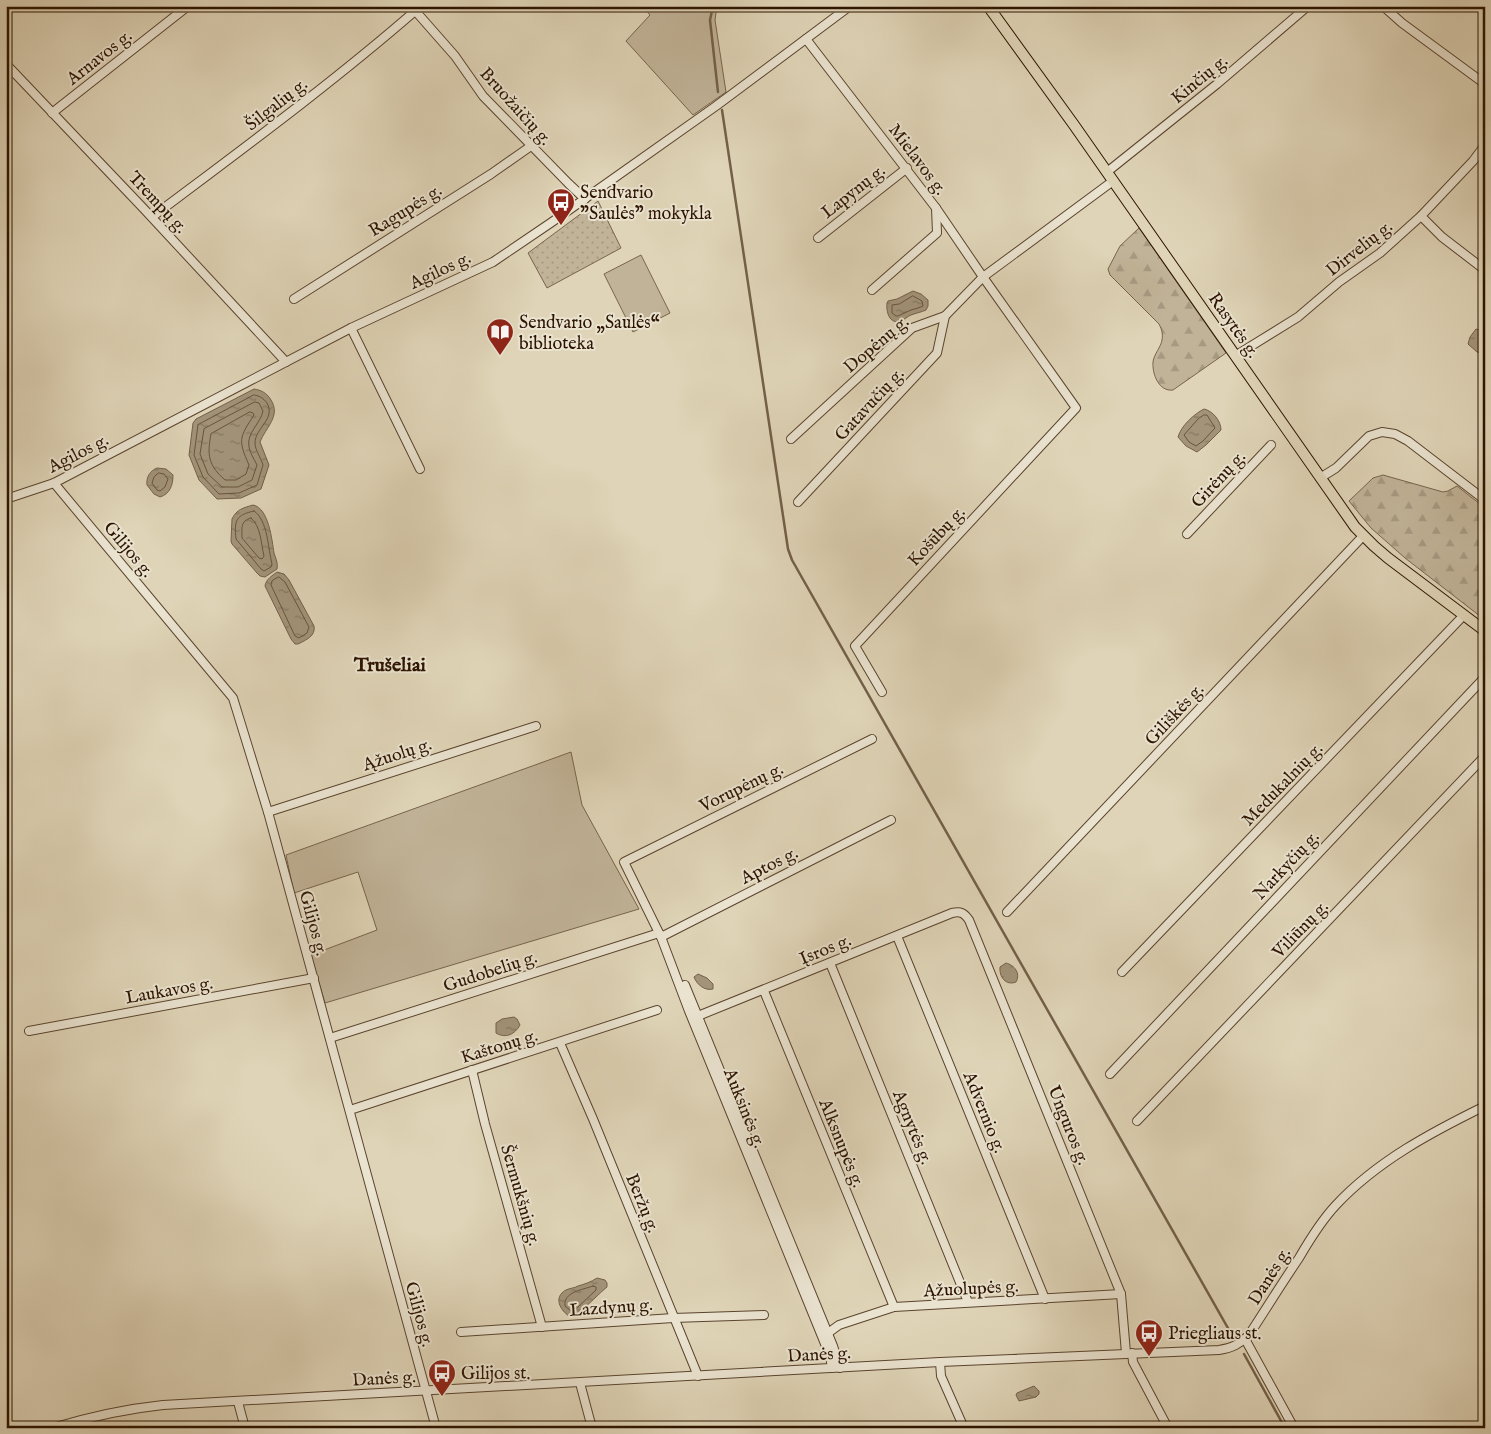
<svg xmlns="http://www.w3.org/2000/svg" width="1491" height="1434" viewBox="0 0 1491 1434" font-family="'IM FELL English',serif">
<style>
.green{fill:#c1b398;stroke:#77644c}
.forest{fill:url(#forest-firs);stroke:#77644c}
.park{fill:url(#park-dots);stroke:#77644c}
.water{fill:url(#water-ripples);stroke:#736049}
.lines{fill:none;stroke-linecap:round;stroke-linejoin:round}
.shore{stroke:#68543c;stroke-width:1}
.stream{stroke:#736049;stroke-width:2.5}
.minor-casing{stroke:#5a442e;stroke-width:10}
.major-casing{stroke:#2d1400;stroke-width:12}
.minor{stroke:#eae3d0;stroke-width:8}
.major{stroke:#dfd4b7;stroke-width:10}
.labels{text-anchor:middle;stroke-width:4;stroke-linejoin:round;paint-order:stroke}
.street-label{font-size:18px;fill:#2d1400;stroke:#eae3d0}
.poi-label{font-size:18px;fill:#2d1400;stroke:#eae3d0;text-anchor:start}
.quarter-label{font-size:20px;font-weight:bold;fill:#2d1400;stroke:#eae3d0}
</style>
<defs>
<pattern id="forest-firs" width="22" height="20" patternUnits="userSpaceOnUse" patternTransform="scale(1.25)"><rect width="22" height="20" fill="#c1b398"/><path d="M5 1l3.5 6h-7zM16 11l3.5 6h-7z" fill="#a69981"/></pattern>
<pattern id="park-dots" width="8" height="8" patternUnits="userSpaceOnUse" patternTransform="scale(1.25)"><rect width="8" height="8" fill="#c1b398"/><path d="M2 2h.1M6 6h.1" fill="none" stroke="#a69981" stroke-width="1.8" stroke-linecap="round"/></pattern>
<pattern id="water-ripples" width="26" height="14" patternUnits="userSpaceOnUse" patternTransform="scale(1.25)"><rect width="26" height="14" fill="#a29379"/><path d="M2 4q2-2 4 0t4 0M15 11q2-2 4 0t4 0" fill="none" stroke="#847761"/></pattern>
</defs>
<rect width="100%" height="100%" fill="#dfd4b7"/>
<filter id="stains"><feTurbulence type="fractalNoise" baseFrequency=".004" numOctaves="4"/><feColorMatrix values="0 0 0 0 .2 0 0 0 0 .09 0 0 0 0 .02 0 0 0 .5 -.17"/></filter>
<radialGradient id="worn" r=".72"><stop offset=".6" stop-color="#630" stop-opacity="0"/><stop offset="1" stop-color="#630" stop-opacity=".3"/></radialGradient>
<g class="green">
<polygon points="642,6 717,6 715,20 726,92 693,115 626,41 650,15"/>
<polygon points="641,255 670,313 633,332 604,274"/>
<polygon points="571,752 582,805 639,909 325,1003 311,955 377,930 358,872 294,893 286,855"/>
</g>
<g class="forest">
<path d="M1139,228L1226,353L1173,390C1159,392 1152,374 1153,362C1154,354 1161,347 1162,340C1163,334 1162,330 1159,324L1110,275L1108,269L1120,246Z"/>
<polygon points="1383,475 1443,492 1448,491 1457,486 1485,508 1485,620 1405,558 1371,528 1349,501 1373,478"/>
</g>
<polygon class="park" points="598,201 621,248 547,288 528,253"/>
<g class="water">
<path d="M913,291L921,294L928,300V306L926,310C922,312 916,313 911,315C908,316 904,320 901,321C889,325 886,311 887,303L888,301L897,299Z"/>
<polygon points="1476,329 1480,330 1479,336 1485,341 1485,355 1477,352 1468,344 1470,337"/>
<path d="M254,389C261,390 267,393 271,400C281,416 266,427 260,442L269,465L261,489L241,498L217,499L199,480L189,455L193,423L196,419Z"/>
<path d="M1204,409C1213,411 1221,421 1221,430L1206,445L1197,452L1186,446L1178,437C1181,426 1194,414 1204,409Z"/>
<path d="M157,468L166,469L173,475C173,485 170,494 160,497L154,494L147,485C146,477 150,471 157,468Z"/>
<path d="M253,505C269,508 272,541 274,553C276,559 278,563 277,569L265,577L260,576L257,573L232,544L231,541L232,519C237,509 243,508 253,505Z"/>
<path d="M277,572L284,574L289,580L314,626C316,636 306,640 298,644H295L291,639L265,586C266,579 272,576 277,572Z"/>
<path d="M1006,963C1014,965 1021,973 1016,982C1006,986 999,977 1000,967Z"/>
<path d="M698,974L707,978L713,984V989C705,991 697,985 694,977Z"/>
<path d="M514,1017L517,1019L520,1025C515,1034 506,1039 496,1033V1023L502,1019Z"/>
<path d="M597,1278L605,1280L607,1283V1287C597,1295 580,1315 569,1316C560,1310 553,1297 566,1290C570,1288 575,1288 578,1286C585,1284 591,1282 597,1278Z"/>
<polygon points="1034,1386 1039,1391 1039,1394 1036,1397 1019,1401 1016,1395 1017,1393"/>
</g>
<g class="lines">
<g class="shore">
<polygon points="913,296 922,301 923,306 918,308 911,310 898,316 896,316 892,313 892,305 899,304"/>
<path d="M254,395C260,396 263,398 267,403C276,419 255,428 255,443C255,450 261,458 263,465L257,485L239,493L219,494L203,477L194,455L198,425Z"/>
<path d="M255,402L259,403L263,411C261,423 246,433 249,447C250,453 254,459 257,465L252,480L238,487H222L208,474L200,454L204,429Z"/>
<path d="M250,412L253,413L254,415C239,438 238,440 249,465L246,474L236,480H225C208,465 207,455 211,434Z"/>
<polygon points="1204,415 1207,415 1215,428 1203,441 1196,446 1189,442 1184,435 1198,419"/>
<polygon points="159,473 164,474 168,479 165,487 160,491 157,490 152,483 154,477"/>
<path d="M254,511C268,520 268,549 272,564L271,567L264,571L261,569L236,539C234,520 236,515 254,511Z"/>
<path d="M251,518C261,526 261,544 264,556L262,559L259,558L242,538C242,528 240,521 251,518Z"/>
<polygon points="279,577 285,582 309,627 307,633 299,638 295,636 271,585 272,581"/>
<path d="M593,1286L596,1287V1290L577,1308L571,1311L565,1306C563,1292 582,1290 593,1286Z"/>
</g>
<g class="stream">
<polyline points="713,6 710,20 718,92"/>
<polyline points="722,110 788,549 792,560 1233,1337"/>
<polyline points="1244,1354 1285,1428"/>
</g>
<g class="minor-casing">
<g id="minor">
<polyline points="411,6 455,56 483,96 569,184 585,199"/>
<polyline points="1383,6 1402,23 1485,84"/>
<polyline points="806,39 936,208 937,233 872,290"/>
<polyline points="6,64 144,209 286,362"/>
<polyline points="52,113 188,6"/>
<polyline points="1107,172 1217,84 1308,6"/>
<polyline points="1421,216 1442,237 1485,270"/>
<path d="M152,217C241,150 331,84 415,11"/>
<polyline points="818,238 907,168"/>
<polyline points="294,299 491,174 531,146"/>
<polyline points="351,328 420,469"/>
<polyline points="1235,356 1298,317 1339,282 1380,253 1421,216 1473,161 1485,145"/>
<polyline points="791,439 912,328 945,316 983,277 1113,181"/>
<polyline points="1320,478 1336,468 1369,436 1382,432 1395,434 1408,441 1485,500"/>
<polyline points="54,483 233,698 268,812 436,1428"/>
<polyline points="6,499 54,483 351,328 493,262 552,222 716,106 850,6"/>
<polyline points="798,502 937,353 945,316"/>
<polyline points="1187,534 1271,445"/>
<polyline points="882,692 855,646 1076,408 983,277 936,208"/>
<polyline points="268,812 536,726"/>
<polyline points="1007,912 1363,536"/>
<polyline points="897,936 1045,1299"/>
<polyline points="661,937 891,820"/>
<polyline points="830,963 968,1302"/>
<polyline points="1122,972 1464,615"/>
<polyline points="685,985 833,1346 840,1368"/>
<polyline points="764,991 894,1307"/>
<path d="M698,1016L952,913C961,911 964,913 969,920L1121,1294L1126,1353"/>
<polyline points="29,1031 314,978"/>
<polyline points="330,1038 659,933"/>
<polyline points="560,1043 593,1119 698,1376"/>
<polyline points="472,1070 485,1124 542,1327"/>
<polyline points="1110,1074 1485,677"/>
<polyline points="350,1110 657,1010"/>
<polyline points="1137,1121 1485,756"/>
<polyline points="461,1332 673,1318 764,1315"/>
<polyline points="828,1333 839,1325 894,1307 1121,1294"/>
<polyline points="1245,1339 1294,1428"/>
<polyline points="1132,1353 1133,1362 1168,1428"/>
<polyline points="940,1362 941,1376 964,1428"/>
<polyline points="832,1368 830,1356 689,1011 661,937 624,862 872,739"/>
<polyline points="580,1383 592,1428"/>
<polyline points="238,1402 245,1428"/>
<path d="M52,1428C89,1417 125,1409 163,1405L940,1362L1219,1350C1232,1348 1240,1344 1249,1335C1266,1309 1282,1283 1299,1258C1310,1239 1321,1221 1336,1205C1377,1161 1432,1132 1485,1106"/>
</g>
</g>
<g class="major-casing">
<polyline id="major" points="988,6 1074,125 1355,527 1374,546 1388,558 1485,631"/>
</g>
<use href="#minor" class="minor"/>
<use href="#major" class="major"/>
</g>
<defs>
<g id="bus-pin" transform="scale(1.4375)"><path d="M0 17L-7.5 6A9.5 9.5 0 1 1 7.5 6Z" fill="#8f2418" stroke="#eae3d0"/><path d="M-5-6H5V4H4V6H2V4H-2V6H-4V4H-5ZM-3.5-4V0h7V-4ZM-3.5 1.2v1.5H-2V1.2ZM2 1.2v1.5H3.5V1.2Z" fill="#fff"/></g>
<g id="library-pin" transform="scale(1.4375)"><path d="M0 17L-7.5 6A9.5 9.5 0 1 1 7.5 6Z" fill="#8f2418" stroke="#eae3d0"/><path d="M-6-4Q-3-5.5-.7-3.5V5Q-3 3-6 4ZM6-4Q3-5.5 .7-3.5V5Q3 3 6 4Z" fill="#fff"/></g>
</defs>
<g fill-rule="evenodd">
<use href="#bus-pin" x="561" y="202"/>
<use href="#library-pin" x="500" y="332"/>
<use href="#bus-pin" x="1149" y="1333"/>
<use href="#bus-pin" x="442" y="1373"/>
</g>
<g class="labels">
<g class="street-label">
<text transform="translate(99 57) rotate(-38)" y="6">Arnavos g.</text>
<text transform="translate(1199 79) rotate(-39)" y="6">Kinčių g.</text>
<text transform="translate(276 104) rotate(-38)" y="6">Šilgalių g.</text>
<text transform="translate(516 106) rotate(48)" y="6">Bruožaičių g.</text>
<text transform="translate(918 159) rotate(53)" y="6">Mielavos g.</text>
<text transform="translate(853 191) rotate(-38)" y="6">Lapynų g.</text>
<text transform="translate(158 202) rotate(47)" y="6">Trempų g.</text>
<text transform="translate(405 210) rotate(-32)" y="6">Ragupės g.</text>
<text transform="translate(1359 248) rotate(-38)" y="6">Dirvelių g.</text>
<text transform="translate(440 270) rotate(-25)" y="6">Agilos g.</text>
<text transform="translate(1234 325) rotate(55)" y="6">Rasytės g.</text>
<text transform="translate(876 344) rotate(-40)" y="6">Dopėnų g.</text>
<text transform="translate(869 404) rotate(-47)" y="6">Gatavučių g.</text>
<text transform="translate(78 453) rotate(-27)" y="6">Agilos g.</text>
<text transform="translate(1218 479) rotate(-47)" y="6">Girėnų g.</text>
<text transform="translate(936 536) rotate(-47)" y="6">Košūbų g.</text>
<text transform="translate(129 549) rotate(50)" y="6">Gilijos g.</text>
<text transform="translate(1174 714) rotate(-47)" y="6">Giliškės g.</text>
<text transform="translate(397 754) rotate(-18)" y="6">Ąžuolų g.</text>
<text transform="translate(1282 784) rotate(-46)" y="6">Medukalnių g.</text>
<text transform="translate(741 787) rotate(-26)" y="6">Vorupėnų g.</text>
<text transform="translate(769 865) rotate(-27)" y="6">Aptos g.</text>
<text transform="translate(1286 865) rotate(-47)" y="6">Narkyčių g.</text>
<text transform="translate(314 923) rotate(75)" y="6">Gilijos g.</text>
<text transform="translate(1300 929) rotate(-46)" y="6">Viliūnų g.</text>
<text transform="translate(825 949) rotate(-22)" y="6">Įsros g.</text>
<text transform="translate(490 971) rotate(-18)" y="6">Gudobelių g.</text>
<text transform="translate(169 990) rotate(-10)" y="6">Laukavos g.</text>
<text transform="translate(499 1046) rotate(-17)" y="6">Kaštonų g.</text>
<text transform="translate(745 1108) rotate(68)" y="6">Auksinės g.</text>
<text transform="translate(985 1112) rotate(68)" y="6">Advernio g.</text>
<text transform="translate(1069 1125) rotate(68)" y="6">Unguros g.</text>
<text transform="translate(913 1127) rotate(68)" y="6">Agnytės g.</text>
<text transform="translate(842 1143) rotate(68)" y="6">Alksnupės g.</text>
<text transform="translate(521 1195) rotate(74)" y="6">Šermukšnių g.</text>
<text transform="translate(643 1203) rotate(68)" y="6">Beržų g.</text>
<text transform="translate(1269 1276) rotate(-58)" y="6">Danės g.</text>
<text transform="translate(971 1288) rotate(-3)" y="6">Ąžuolupės g.</text>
<text transform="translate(611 1307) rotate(-4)" y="6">Lazdynų g.</text>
<text transform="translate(420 1314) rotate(75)" y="6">Gilijos g.</text>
<text transform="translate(819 1354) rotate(-3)" y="6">Danės g.</text>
<text transform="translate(384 1378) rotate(-3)" y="6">Danės g.</text>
</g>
<g class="poi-label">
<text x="580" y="198">Sendvario<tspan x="580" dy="21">"Saulės" mokykla</tspan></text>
<text x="519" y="328">Sendvario „Saulės“<tspan x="519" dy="21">biblioteka</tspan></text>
<text x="1168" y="1339">Priegliaus st.</text>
<text x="461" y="1379">Gilijos st.</text>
</g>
<g class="quarter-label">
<text x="390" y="671">Trušeliai</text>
</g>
</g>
<rect width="1491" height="1434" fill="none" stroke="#dfd4b7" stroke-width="25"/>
<rect x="8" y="8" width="1476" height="1419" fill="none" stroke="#2d1400" stroke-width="2.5"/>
<rect x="12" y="12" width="1466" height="1409" fill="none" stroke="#2d1400"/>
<rect width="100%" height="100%" filter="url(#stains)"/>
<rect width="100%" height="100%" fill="url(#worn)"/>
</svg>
